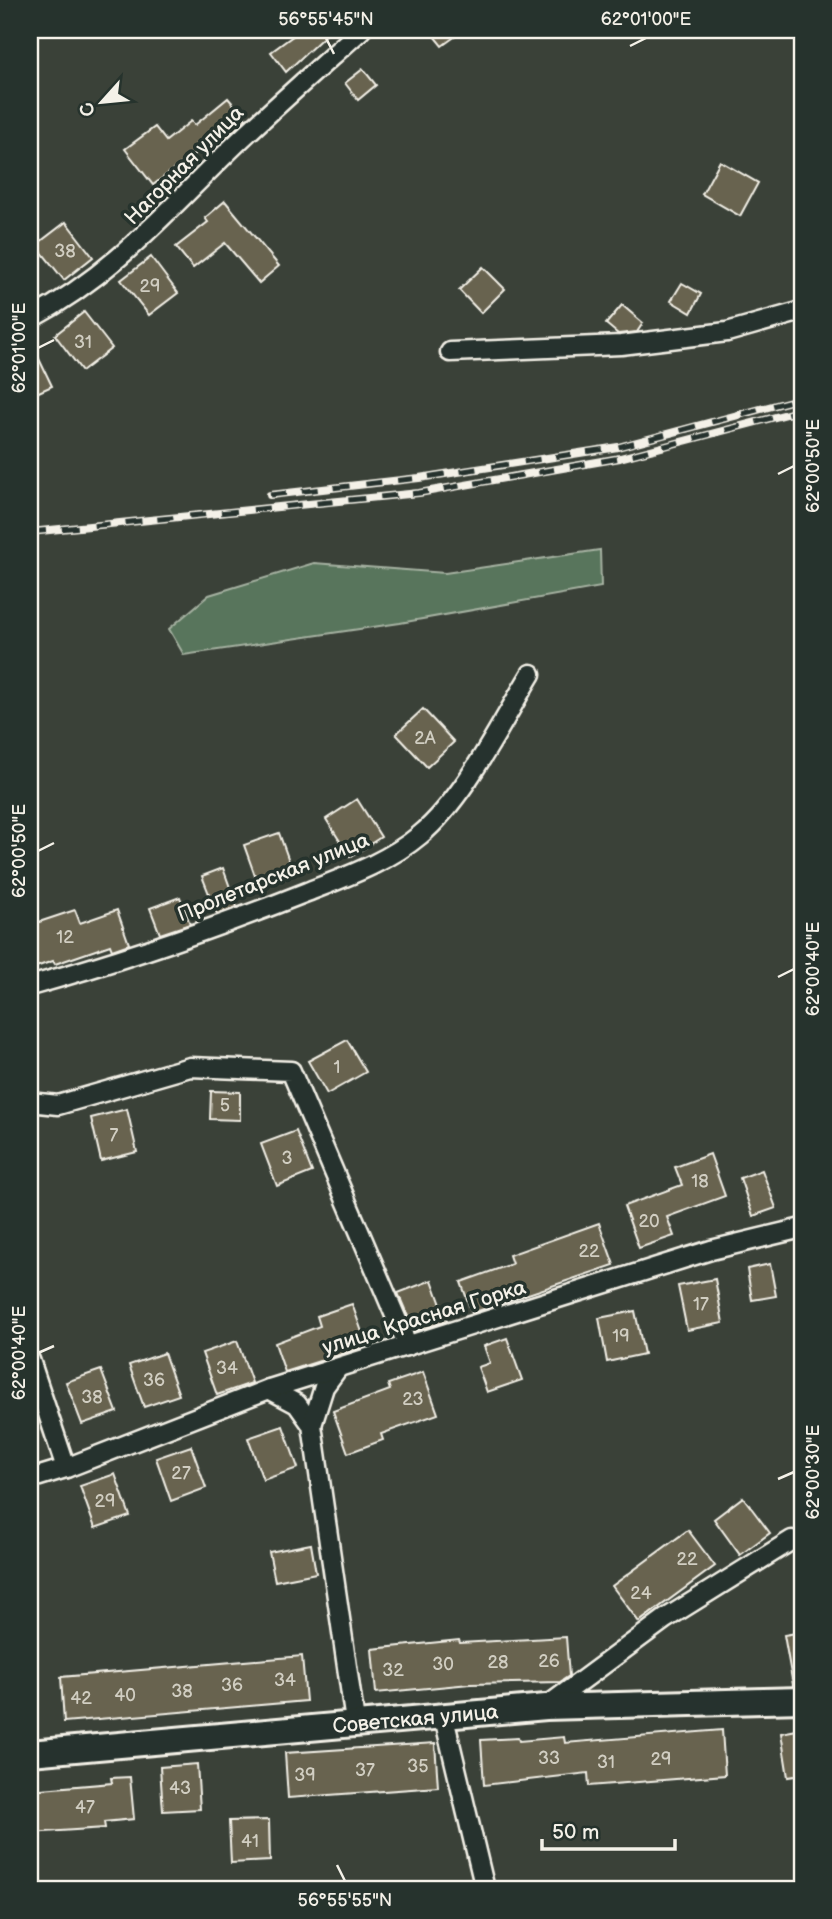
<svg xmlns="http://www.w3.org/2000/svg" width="832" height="1919" viewBox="0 0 832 1919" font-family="'Balsamiq Sans',sans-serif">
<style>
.green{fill:#58745b;stroke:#a6b2a2;stroke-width:2}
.building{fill:#676350;stroke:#f4f1e8;stroke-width:2}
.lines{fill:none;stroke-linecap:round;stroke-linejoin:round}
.street-casing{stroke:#f4f1e8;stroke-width:23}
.secondary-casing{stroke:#f4f1e8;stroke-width:30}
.street{stroke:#26332d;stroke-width:18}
.secondary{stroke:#26332d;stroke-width:24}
.rail-casing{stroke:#f4f1e8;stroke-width:8}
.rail{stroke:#26332d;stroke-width:5;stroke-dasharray:16;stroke-linecap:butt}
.ticks{fill:none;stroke:#f4f1e8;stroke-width:2.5}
.labels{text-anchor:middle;stroke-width:7;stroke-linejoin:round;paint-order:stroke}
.number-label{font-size:18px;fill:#d1cec2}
.street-label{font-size:21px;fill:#f4f1e8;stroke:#26332d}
.neatline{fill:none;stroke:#f4f1e8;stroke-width:2.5}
.ticks-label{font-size:18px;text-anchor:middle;fill:#f4f1e8}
</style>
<rect width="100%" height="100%" fill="#3a4138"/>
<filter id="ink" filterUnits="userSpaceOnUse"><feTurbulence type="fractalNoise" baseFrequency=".0143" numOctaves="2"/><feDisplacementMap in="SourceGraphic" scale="14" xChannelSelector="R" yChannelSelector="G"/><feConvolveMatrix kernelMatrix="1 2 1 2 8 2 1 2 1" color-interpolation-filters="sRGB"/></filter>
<g filter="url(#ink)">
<polygon class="green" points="600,550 601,587 400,623 184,655 169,629 209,595 314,563 445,573"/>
<g class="building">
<polygon points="301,30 331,30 286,72 271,52"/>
<polygon points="429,30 464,30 442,46"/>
<polygon points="363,69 376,85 358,100 345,83"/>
<polygon points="228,98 246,119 225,139 221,134 153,185 125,149 155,127 166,141 191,121 195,125"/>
<polygon points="720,161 758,183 740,216 702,194"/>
<polygon points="225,201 279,266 259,283 225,243 193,268 176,247 208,222 205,218"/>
<polygon points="66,222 93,257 64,280 36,245"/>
<polygon points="151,257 178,293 149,315 121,280"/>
<polygon points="483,267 505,289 481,313 459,290"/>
<polygon points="682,283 701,294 691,313 671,301"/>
<polygon points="622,305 643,323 637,332 618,334 606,324"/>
<polygon points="84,312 112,348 82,371 55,335"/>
<polygon points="30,340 52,386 30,396"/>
<polygon points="423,709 454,742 427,767 396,734"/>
<polygon points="357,799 381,837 350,857 326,819"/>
<polygon points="279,833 294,875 259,887 244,845"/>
<polygon points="223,868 237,907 217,914 202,876"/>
<polygon points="180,897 190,924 160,934 150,908"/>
<polygon points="75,910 80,923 117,910 129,944 112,950 110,945 55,964 53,961 30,969 30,925"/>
<polygon points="347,1040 366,1072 327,1094 308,1061"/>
<polygon points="211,1091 240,1092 240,1120 210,1119"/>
<polygon points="127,1109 137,1152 101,1161 91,1118"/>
<polygon points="296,1131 312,1172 277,1186 261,1144"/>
<polygon points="710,1154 725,1196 667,1217 674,1236 639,1248 624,1206 682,1185 675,1167"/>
<polygon points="762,1170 776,1208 753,1216 740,1178"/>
<polygon points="599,1223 614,1265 472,1313 461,1282 512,1264 509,1255"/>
<polygon points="770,1264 776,1296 752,1300 747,1269"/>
<polygon points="715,1279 723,1323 687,1330 678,1286"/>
<polygon points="432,1280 447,1321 414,1331 398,1293"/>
<polygon points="352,1304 367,1346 285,1372 275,1343 320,1326 317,1316"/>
<polygon points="635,1311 644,1354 607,1362 599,1318"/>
<polygon points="507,1338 522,1380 487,1392 478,1367 490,1363 484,1346"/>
<polygon points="237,1341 252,1383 217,1395 202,1353"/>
<polygon points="164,1353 179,1395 144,1407 129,1365"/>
<polygon points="101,1370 117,1412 82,1424 66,1382"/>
<polygon points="423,1372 438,1414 381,1434 383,1440 348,1453 333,1411 390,1390 388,1384"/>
<polygon points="283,1426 298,1468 263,1480 248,1438"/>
<polygon points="191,1446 206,1488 171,1501 156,1458"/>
<polygon points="115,1474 130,1516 95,1528 80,1486"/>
<polygon points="743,1497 770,1533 740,1555 714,1519"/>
<polygon points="688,1530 715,1566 639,1622 612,1586"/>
<polygon points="311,1544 316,1573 275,1581 269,1552"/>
<polygon points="802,1632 802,1685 793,1685 784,1635"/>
<polygon points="566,1637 569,1676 560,1682 470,1684 376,1693 372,1649 459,1640 460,1643"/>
<polygon points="302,1656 306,1701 64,1722 61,1677"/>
<polygon points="802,1729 802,1775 788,1777 781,1733"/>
<polygon points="722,1730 725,1775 589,1786 588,1773 484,1785 481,1740 518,1738 519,1741 564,1737 565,1743"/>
<polygon points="435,1743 438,1787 288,1798 285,1753"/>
<polygon points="197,1764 200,1809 163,1811 160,1767"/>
<polygon points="130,1777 134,1819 104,1822 105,1828 30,1833 30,1790 112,1783 111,1778"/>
<polygon points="269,1820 270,1861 231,1863 229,1821"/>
</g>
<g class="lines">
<g class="street-casing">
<g id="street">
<path d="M30,319C117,272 169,208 239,141C279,103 320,67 361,30"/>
<polyline points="450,352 621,345 727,332 802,311"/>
<path d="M30,986C123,960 216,928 307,892C345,877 388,862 420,835C464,799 501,723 531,674"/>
<polyline points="30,1102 58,1105 190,1067 291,1071 408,1346"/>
<polyline points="30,1360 66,1468"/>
<polyline points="269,1389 297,1404 312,1425 355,1722"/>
<polyline points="312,1425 324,1387 338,1368"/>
<polyline points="30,1479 66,1468 269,1389 711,1250 802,1228"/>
<polyline points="546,1707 665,1619 792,1540"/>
<polyline points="444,1718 485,1889"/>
</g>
</g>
<g class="secondary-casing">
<g id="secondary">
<path id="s1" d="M30,1753L546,1707L802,1700"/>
</g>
</g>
<use href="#street" class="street"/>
<use href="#secondary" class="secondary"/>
<g class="rail-casing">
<g id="rail">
<polyline points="270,495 419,478 618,447 802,398"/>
<polyline points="30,532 419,493 620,458 802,410"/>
</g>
</g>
<use href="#rail" class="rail"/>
</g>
</g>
<path class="ticks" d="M326,38L334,54M630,46L646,38M38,348L54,340M778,474L794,466M38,851L54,843M778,977L794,969M38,1353L54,1346M778,1479L794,1472M337,1865L345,1881"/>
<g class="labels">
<g class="number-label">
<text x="65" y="257">38</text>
<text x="150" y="292">29</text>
<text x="83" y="348">31</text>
<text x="425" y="744">2А</text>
<text x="65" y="943">12</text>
<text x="337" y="1073">1</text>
<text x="225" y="1111">5</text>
<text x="114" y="1141">7</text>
<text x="287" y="1164">3</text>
<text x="700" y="1187">18</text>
<text x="649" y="1227">20</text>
<text x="589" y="1257">22</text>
<text x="701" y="1310">17</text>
<text x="621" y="1342">19</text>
<text x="227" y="1374">34</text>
<text x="154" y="1386">36</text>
<text x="92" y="1403">38</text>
<text x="413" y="1405">23</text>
<text x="181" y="1479">27</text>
<text x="105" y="1507">29</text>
<text x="687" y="1565">22</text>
<text x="641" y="1599">24</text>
<text x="549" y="1667">26</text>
<text x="498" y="1668">28</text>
<text x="443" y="1670">30</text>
<text x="393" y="1676">32</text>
<text x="285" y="1686">34</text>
<text x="232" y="1691">36</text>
<text x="182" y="1697">38</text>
<text x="125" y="1701">40</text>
<text x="81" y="1704">42</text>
<text x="549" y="1764">33</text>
<text x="661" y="1765">29</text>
<text x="606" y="1768">31</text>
<text x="418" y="1772">35</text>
<text x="365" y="1776">37</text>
<text x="305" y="1781">39</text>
<text x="180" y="1794">43</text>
<text x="85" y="1813">47</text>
<text x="250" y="1847">41</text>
</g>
<g class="street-label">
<text transform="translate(184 165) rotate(-45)" y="7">Нагорная улица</text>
<text transform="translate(273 877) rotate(-22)" y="7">Пролетарская улица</text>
<text transform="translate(424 1317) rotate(-17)" y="7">улица Красная Горка</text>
<text dy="7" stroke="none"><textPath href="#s1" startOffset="387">Советская улица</textPath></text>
</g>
</g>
<rect width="832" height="1919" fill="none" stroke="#26332d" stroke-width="77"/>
<g transform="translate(102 102) rotate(243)" stroke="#26332d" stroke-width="5" paint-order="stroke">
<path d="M0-5L12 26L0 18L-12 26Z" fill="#f4f1e8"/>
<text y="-10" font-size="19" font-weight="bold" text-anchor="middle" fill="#f4f1e8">С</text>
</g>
<path d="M542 1839v10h133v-10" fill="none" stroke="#f4f1e8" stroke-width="3.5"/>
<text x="552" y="1839" font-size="21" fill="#f4f1e8" stroke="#26332d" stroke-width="5" paint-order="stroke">50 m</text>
<rect x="38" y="38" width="756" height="1843" class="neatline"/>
<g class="ticks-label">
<text x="326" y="25">56°55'45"N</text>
<text x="646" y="25">62°01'00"E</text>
<text transform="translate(19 348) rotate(-90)" y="6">62°01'00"E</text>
<text transform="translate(813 466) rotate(-90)" y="6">62°00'50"E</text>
<text transform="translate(19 851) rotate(-90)" y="6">62°00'50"E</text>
<text transform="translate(813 969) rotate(-90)" y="6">62°00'40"E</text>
<text transform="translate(19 1353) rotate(-90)" y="6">62°00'40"E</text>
<text transform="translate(813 1472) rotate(-90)" y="6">62°00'30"E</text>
<text x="345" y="1906">56°55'55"N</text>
</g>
</svg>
